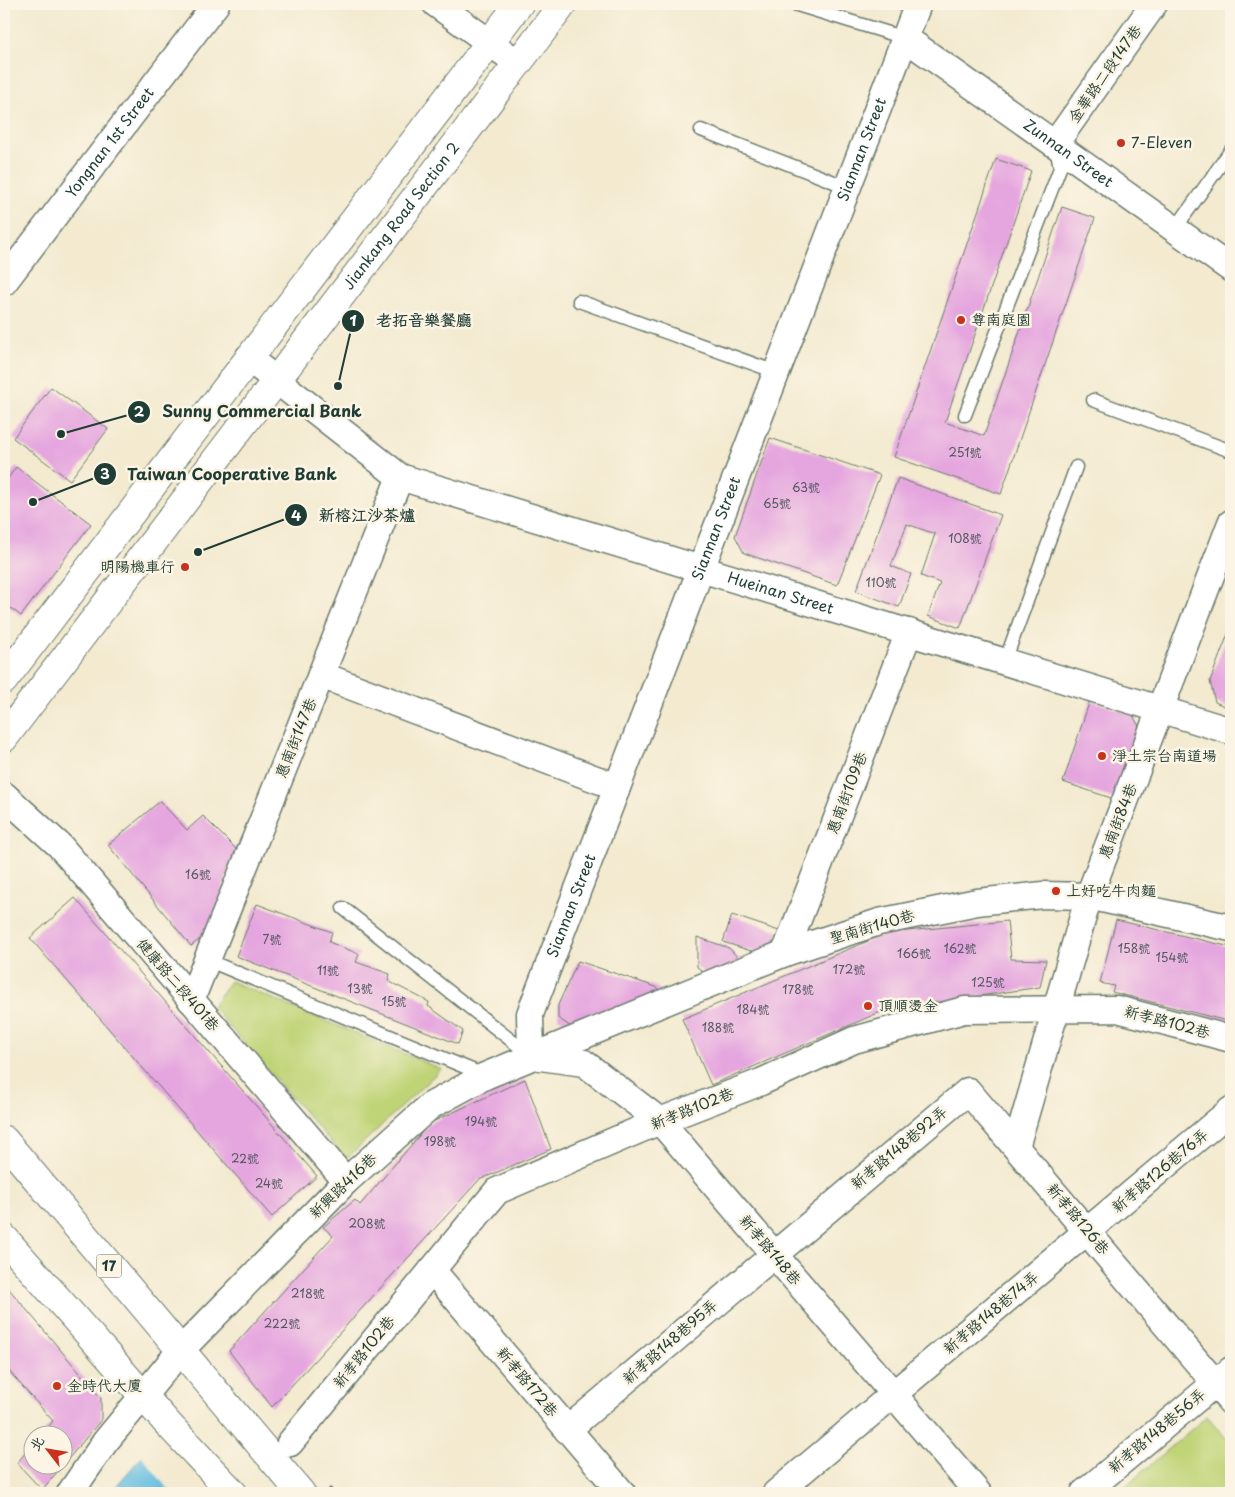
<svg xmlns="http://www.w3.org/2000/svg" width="1235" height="1497" viewBox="0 0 1235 1497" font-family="'Playpen Sans','LXGW WenKai TC',sans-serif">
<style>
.green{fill:#bfd477;stroke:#6f8856}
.water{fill:#64bde1;stroke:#427d8a}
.pier{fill:#f3ead0}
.building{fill:#e5a6df}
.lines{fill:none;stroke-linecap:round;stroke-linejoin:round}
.lane-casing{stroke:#697a6b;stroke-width:15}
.street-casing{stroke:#697a6b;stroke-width:29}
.secondary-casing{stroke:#697a6b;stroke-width:30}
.primary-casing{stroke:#697a6b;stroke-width:30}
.path{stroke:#697a6b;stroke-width:3;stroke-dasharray:4 4;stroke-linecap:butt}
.lane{stroke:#fff;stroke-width:12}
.street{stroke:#fff;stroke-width:26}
.secondary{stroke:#fff;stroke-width:28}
.primary{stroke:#fff;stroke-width:28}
.poi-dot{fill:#c8321e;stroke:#fcf5e5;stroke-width:2}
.labels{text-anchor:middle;stroke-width:5;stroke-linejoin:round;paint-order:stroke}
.number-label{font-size:12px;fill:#50575f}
.shield{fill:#fcf5e5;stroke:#617469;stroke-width:1}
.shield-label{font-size:14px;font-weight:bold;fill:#1f3d34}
.street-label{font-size:15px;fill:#1f3d34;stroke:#fcf5e5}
.poi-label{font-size:15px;fill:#1f3d34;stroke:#fcf5e5;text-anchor:start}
.leader{fill:none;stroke:#1f3d34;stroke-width:2}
.callout-dot{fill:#1f3d34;stroke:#fcf5e5;stroke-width:2}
.mark-label{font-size:15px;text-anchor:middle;font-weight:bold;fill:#fff}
.callout-label{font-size:16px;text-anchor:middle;font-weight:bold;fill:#1f3d34;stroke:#fcf5e5;stroke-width:5;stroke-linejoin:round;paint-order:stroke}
</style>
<rect width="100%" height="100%" fill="#fcf5e5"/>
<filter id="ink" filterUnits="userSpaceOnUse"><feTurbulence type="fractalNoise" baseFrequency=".02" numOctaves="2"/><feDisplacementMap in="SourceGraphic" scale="10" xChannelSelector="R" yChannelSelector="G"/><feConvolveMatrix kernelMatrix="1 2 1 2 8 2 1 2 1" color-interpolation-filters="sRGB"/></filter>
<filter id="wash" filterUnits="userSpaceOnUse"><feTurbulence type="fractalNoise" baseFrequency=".0096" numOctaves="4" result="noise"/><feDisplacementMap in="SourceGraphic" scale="20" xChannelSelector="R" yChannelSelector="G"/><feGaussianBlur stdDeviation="1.12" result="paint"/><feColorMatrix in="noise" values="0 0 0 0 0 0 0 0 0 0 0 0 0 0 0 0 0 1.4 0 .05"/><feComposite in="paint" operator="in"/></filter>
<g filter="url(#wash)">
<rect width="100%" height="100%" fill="#f3ead0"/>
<g class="green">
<polygon points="230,981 441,1069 346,1159 212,1007"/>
<polygon points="1207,1416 1231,1444 1231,1493 1118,1493"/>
</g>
<polygon class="water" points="151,1446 191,1493 110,1493"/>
<polygon class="pier" points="150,1444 153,1445 194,1493 171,1493 141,1455"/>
<g id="blocks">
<g class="building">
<polygon points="996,159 1031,171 945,422 984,436 1062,207 1095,218 1001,494 894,457"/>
<polygon points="51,387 108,429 70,480 13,438"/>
<polygon points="770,438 880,475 837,585 744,553 735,536"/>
<polygon points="16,467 91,524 21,616 4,603 4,484"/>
<polygon points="898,478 1001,515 960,628 928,616 940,583 921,576 935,534 907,524 891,566 911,574 899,607 856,591"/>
<polygon points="1231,626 1231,709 1215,702 1210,681"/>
<polygon points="1090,700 1132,714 1141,730 1117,800 1063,782"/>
<polygon points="160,801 187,830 203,816 236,849 209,932 191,946 108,845"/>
<polygon points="75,898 317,1176 272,1217 30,938"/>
<polygon points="257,904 332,932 329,942 359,954 356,962 390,974 388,981 429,1002 428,1006 463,1031 458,1044 236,956"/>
<polygon points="732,915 779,931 770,957 723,942"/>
<polygon points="1116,920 1231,947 1231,1022 1112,992 1114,986 1100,983"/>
<polygon points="1007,921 1011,959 1046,960 1040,987 885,1010 711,1085 682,1019 887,933"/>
<polygon points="697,937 729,948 741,961 710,977 697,967"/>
<polygon points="578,961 656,987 664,993 574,1029 558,1018 558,1005"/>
<polygon points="525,1079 551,1149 479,1180 272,1407 229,1351 333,1236 323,1227 355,1200 360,1205 430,1123"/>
<polygon points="4,1283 101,1398 101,1420 42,1490 17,1463 32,1445 32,1464 62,1464 62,1434 42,1434 53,1421 8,1370 4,1374"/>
</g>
</g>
</g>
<g filter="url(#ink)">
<use href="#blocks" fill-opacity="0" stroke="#697a6b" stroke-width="1"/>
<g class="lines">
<g class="lane-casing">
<g id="lane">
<polyline points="794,4 905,38"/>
<polyline points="701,130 847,187"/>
<polyline points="1175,229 1231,150"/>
<polyline points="579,301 776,372"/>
<polyline points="1093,400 1231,451"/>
<polyline points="965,415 1060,168 1056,148"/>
<polyline points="1005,661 1076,467"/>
<polyline points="343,908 531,1056"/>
<polyline points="207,960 484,1075"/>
</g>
</g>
<g class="street-casing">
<g id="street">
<polyline points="436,4 518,63"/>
<path id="s1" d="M905,38L1231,269"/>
<polyline points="1055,144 1154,4"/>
<path id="s2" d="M4,282L216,4"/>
<path id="s3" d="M248,358L400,477L1231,731"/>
<polyline points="321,675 617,787"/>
<polyline points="4,795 60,846 346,1181"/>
<polyline points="785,953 909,632"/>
<polyline points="191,1000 400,477"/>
<path id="s4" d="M531,1056L530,1014L918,4"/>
<polyline points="533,1056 584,1063 660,1121 978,1493"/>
<polyline points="1016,1147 1089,896 1231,523"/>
<polyline points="432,1270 622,1493"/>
<polyline points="567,1430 968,1091 1231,1402"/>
<polyline points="290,1443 497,1191 660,1121 761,1082 854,1040 964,1010 1117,1009 1231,1039"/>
<polyline points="70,1493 105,1442 180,1351 346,1181 430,1106 485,1076 785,953 879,922 977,902 1043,895 1089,896 1231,928"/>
<polyline points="776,1493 1231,1110"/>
<polyline points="1084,1493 1231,1370"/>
</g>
</g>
<g class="secondary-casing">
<g id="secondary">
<polyline points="4,680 519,4"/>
<path id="s5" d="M4,738L563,4"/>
</g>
</g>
<g class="primary-casing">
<g id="primary">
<polyline points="4,1140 301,1493"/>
<polyline points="4,1238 168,1424 233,1493"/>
</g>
</g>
<polyline class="path" points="329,1488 334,1493"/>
<use href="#lane" class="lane"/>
<use href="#street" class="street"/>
<use href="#secondary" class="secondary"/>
<use href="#primary" class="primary"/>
</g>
</g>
<g class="poi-dot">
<circle cx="1121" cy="143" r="5"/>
<circle cx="961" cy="320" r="5"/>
<circle cx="185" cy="567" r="5"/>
<circle cx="1102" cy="756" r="5"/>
<circle cx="1056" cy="891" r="5"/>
<circle cx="868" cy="1006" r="5"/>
<circle cx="57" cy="1386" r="5"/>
</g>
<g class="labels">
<g class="number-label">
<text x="965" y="457">251號</text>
<text x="806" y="492">63號</text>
<text x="777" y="508">65號</text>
<text x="965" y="543">108號</text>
<text x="881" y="587">110號</text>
<text x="198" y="879">16號</text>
<text x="272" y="944">7號</text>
<text x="960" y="953">162號</text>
<text x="1134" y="953">158號</text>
<text x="914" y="958">166號</text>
<text x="1172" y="962">154號</text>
<text x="849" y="974">172號</text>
<text x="328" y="975">11號</text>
<text x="988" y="987">125號</text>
<text x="360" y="993">13號</text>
<text x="798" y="994">178號</text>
<text x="394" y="1006">15號</text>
<text x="753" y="1014">184號</text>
<text x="718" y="1032">188號</text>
<text x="481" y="1126">194號</text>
<text x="440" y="1146">198號</text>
<text x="245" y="1163">22號</text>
<text x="269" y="1188">24號</text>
<text x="367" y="1228">208號</text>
<text x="308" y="1298">218號</text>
<text x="282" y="1328">222號</text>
</g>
<rect class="shield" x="96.5" y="1254.5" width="25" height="23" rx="4"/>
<g class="shield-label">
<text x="109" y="1271">17</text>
</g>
<g class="street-label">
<text transform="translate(1105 74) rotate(-55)" y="5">金華路二段147巷</text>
<text dy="5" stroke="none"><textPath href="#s2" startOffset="175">Yongnan 1st Street</textPath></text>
<text dy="5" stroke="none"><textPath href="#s4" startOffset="968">Siannan Street</textPath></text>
<text dy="5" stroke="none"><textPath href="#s1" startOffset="200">Zunnan Street</textPath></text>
<text dy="5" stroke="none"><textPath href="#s5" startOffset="656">Jiankang Road Section 2</textPath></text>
<text dy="5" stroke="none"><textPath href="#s4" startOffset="562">Siannan Street</textPath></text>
<text dy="5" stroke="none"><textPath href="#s3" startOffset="591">Hueinan Street</textPath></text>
<text transform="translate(296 738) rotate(-68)" y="5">惠南街147巷</text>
<text transform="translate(847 793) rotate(-69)" y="5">惠南街109巷</text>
<text transform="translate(1118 821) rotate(-69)" y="5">惠南街84巷</text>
<text dy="5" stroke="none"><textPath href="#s4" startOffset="158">Siannan Street</textPath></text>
<text transform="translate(872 927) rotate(-16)" y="5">聖南街140巷</text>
<text transform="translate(178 985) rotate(49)" y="5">健康路二段401巷</text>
<text transform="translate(1167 1022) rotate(15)" y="5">新孝路102巷</text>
<text transform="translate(692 1109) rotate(-22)" y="5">新孝路102巷</text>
<text transform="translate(899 1148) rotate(-40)" y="5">新孝路148巷92弄</text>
<text transform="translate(1160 1171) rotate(-40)" y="5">新孝路126巷76弄</text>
<text transform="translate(343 1186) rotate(-44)" y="5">新興路416巷</text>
<text transform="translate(1078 1219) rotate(50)" y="5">新孝路126巷</text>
<text transform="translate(770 1250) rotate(50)" y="5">新孝路148巷</text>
<text transform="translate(991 1313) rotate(-40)" y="5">新孝路148巷74弄</text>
<text transform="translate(670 1342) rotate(-41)" y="5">新孝路148巷95弄</text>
<text transform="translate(364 1352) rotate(-51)" y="5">新孝路102巷</text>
<text transform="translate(527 1382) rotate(50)" y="5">新孝路172巷</text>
<text transform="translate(1157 1431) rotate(-40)" y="5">新孝路148巷56弄</text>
</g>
<g class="poi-label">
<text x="1131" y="148">7-Eleven</text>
<text x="971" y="325">尊南庭園</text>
<text x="175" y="572" text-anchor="end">明陽機車行</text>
<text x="1112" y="761">淨土宗台南道場</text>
<text x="1066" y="896">上好吃牛肉麵</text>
<text x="878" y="1011">頂順燙金</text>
<text x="67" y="1391">金時代大廈</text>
</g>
</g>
<path class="leader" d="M338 386L353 321M61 434L139 412M33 502L105 474M198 552L296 515"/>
<g class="callout-dot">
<circle cx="338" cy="386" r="5"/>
<circle cx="61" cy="434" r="5"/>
<circle cx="33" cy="502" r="5"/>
<circle cx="198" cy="552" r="5"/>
<circle cx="353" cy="321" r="12"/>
<circle cx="139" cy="412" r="12"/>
<circle cx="105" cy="474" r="12"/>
<circle cx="296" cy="515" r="12"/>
</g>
<g class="mark-label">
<text x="353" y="326">1</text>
<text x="139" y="417">2</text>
<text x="105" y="479">3</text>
<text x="296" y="521">4</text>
</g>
<g class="callout-label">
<text x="424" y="326">老拓音樂餐廳</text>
<text x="262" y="417">Sunny Commercial Bank</text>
<text x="232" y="480">Taiwan Cooperative Bank</text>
<text x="367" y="521">新榕江沙茶爐</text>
</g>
<rect width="1235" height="1497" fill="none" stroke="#fcf5e5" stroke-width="20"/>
<g transform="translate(48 1450) rotate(301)"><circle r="24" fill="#fcf5e5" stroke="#a4ab9e"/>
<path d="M0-4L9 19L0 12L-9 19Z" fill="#c8321e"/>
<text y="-8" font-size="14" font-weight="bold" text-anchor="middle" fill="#1f3d34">北</text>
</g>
</svg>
